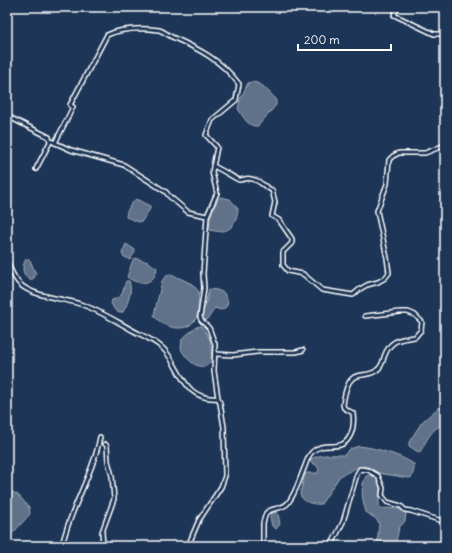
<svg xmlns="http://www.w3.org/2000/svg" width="452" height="553" viewBox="0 0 452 553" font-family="Delius,sans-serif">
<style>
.water{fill:#617289;stroke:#a0aab8}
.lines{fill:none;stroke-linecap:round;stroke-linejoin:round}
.minor-casing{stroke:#fff;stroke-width:6}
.minor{stroke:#1d3557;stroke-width:3}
</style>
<rect width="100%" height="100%" fill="#1d3557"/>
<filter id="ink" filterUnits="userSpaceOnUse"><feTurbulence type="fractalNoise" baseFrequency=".025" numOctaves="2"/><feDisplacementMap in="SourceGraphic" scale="8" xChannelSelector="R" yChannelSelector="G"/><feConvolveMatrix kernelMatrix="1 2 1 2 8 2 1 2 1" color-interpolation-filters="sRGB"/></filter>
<g filter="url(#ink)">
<g class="water">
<path d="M251,82C263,82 268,92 276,99V105L258,126C247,127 244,117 238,109L240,100L248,83Z"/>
<path d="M220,197L230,199L238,209C237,226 228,235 210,230L209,228C210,217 212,206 220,197Z"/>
<path d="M136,199L150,206V209L142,221L139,222L126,217C126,211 131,203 136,199Z"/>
<polygon points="126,244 134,249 135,252 130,260 123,256 122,253"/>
<path d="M135,258L148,262L157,268C155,285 139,286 127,277L133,260Z"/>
<path d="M26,259L30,260L36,274L34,278L30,280C22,274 21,268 26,259Z"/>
<path d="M171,274L192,284L199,292C198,300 199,311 196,318C188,335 161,328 154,315L162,281L165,277Z"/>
<path d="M126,281H129C133,291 128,303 123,312L119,313L114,309L111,303L112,300C125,296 122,291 126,281Z"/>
<polygon points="209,289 217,290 224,293 228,302 226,307 221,310 215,308 207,320 203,320 202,314 205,306"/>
<path d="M201,326C212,338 212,346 211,362L205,367C192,366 187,359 181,349L182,339L196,327Z"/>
<path d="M438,408H445V425C432,426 426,442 420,452H418L409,446V442L422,422Z"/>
<path d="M359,446C373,447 404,456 415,465L412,477L409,478L378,473L365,466L358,467L340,476L321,504C313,505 302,502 300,494L305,474L307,473H318L319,469L316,465L309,461C317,453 333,455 344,455L350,449Z"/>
<path d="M372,475C386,482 376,497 380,508C389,509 400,507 406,513L405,521L399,528L395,546H377L379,523L376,519L366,512C362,500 360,488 366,476Z"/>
<polygon points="11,491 18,495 29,507 30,514 12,534 7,533 7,492"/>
<polygon points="276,512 278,513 280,524 276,529 272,526 270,517 271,514"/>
</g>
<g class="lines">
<g class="minor-casing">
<g id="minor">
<polyline points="398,7 394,15 434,34 445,34"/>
<polyline points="7,116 49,137 50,142 36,169"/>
<polyline points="51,141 71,150 124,165 166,192 169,196 188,212 207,216"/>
<path d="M55,143L73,107L70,105L107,35C123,28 142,28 159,30C163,31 168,35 172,37C199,49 221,60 239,84L236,100L212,120L206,135L217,147L212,172L217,193L207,216L203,274L204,288L200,317L201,320L209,328L215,344L214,371L218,398L220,403L224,427L225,476L221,487L199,520L188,546"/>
<path d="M213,166C219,168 236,179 239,180C245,180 246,176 255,180C261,182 266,188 272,190L275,202L272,216L279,220L292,239V243L283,252V265L288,271L303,274L322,290L353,295L360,289L367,285L378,282L385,278L389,273L387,258L377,211L387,184L389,160L393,156L399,153H425L445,145"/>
<path d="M7,260C10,269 14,280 22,286C37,297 62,298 80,304C99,310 117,322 134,331C145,337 160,343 167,353C182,373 186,401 218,398"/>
<polyline points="215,354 233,355 257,352 296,352 303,350"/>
<path d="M62,546C70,508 93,475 100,437"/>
<polyline points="103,546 102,532 114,499 112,476 108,461 107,446 105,444"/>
<path d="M263,546V523L266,513C272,507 282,510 288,503C296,493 300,478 305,466C307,461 308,456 312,452C325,439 342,455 351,434C354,427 354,421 353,413L344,408L343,405C344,397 347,378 357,376C364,374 372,375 377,370C381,367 383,362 384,357C390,340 399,339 415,337L421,330L422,322L415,315L408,312H400L365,316"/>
<polyline points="331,546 343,522 357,474 360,469 368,470 378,476 383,488 382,495 384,498 387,502 401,506 405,510 411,511 445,522"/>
</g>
</g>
<use href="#minor" class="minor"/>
</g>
</g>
<rect width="452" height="553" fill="none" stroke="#1d3557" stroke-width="24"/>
<rect x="12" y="12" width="428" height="529" fill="none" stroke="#fff" stroke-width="1.5" filter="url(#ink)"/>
<path d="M298 44v6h93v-6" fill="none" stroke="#ffffff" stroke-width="2"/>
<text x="304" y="44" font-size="12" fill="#ffffff" stroke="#1d3557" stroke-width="3" paint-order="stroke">200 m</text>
</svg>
